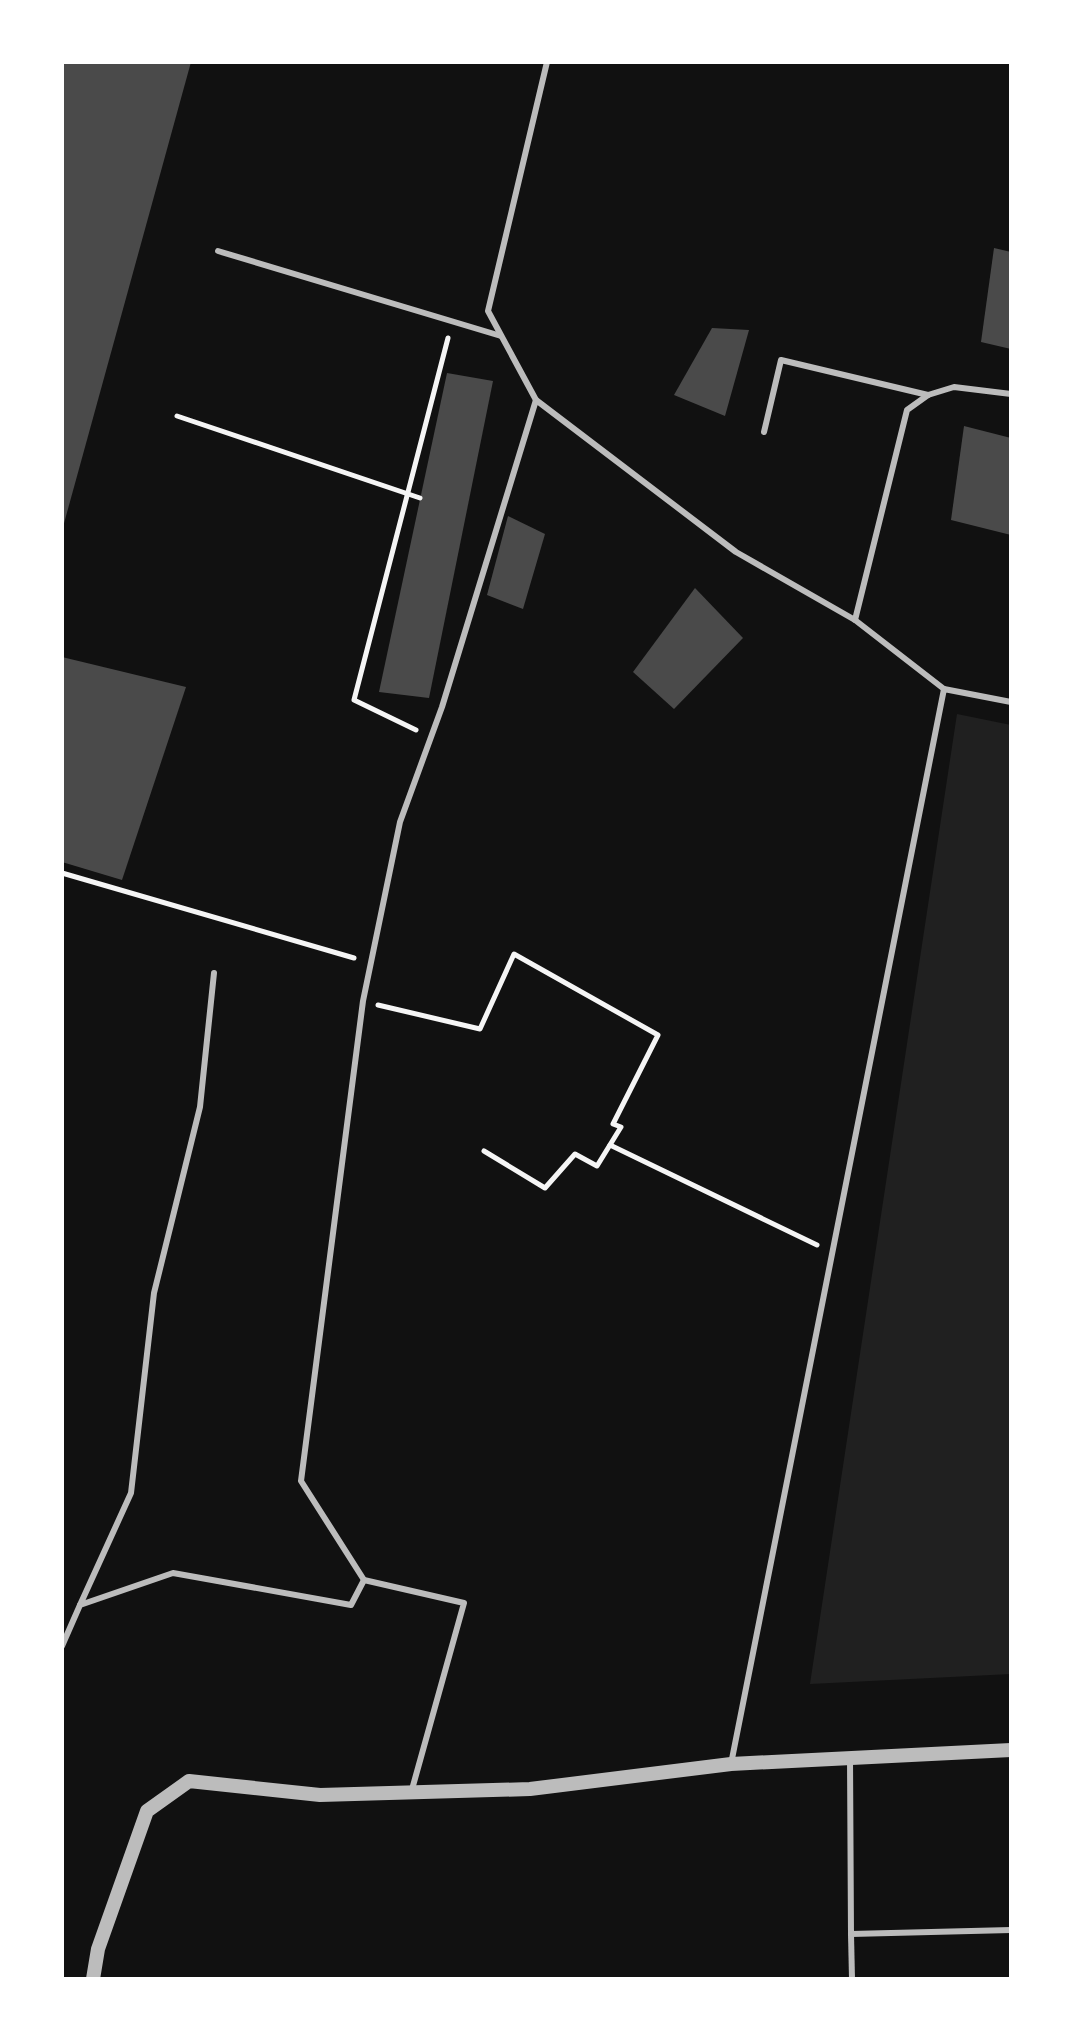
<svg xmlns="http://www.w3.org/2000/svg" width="1073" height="2041" viewBox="0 0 1073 2041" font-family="'Varela Round',sans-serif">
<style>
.green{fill:#202020}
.building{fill:#4a4a4a}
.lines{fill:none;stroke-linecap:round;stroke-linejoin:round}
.path{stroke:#f5f5f5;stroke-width:5}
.service{stroke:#bcbcbc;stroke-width:6}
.tertiary{stroke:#bcbcbc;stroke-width:14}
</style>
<rect width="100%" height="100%" fill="#111"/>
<polygon class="green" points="957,714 1011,725 1011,1674 810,1684"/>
<g class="building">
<polygon points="62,62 191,62 63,527 62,527"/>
<polygon points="994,248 1011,252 1011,349 981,342"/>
<polygon points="712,328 749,330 725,416 674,395"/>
<polygon points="447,373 493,381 429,698 379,692"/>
<polygon points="964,426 1011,438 1011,535 951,520"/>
<polygon points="508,516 545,534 523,609 487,595"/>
<polygon points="695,588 743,638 674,709 633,672"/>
<polygon points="62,657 186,687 122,880 62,862"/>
</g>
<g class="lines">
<g class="path">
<polyline points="177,416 420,498"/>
<polyline points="416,730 354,700 448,338"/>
<polyline points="62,873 354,958"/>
<polyline points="378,1005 480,1029 514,954 658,1035 613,1124 621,1127 597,1166 575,1154 545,1188 484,1151"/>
<polyline points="610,1145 817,1245"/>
</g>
<g class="service">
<polyline points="218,251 501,336"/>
<polyline points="536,400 488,311 547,62"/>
<polyline points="764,432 781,360 928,395"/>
<polyline points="855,620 907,410 928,395 954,387 1011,394"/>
<polyline points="80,1605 131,1493 154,1293 200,1107 214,973"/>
<polyline points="62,1646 80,1605 173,1573 351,1605 364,1580"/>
<polyline points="850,1758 851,1934 1011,1930"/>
<polyline points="731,1764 944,689 1011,702"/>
<polyline points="411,1793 464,1603 364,1580 301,1481 363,1001 400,822 442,707 536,400 736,552 855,620 944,689"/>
<polyline points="851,1934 852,1979"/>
</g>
<polyline class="tertiary" points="93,1979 98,1949 147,1811 189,1781 320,1795 530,1789 731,1764 1011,1750"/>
</g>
<rect width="1073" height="2041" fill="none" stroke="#ffffff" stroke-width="128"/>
</svg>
